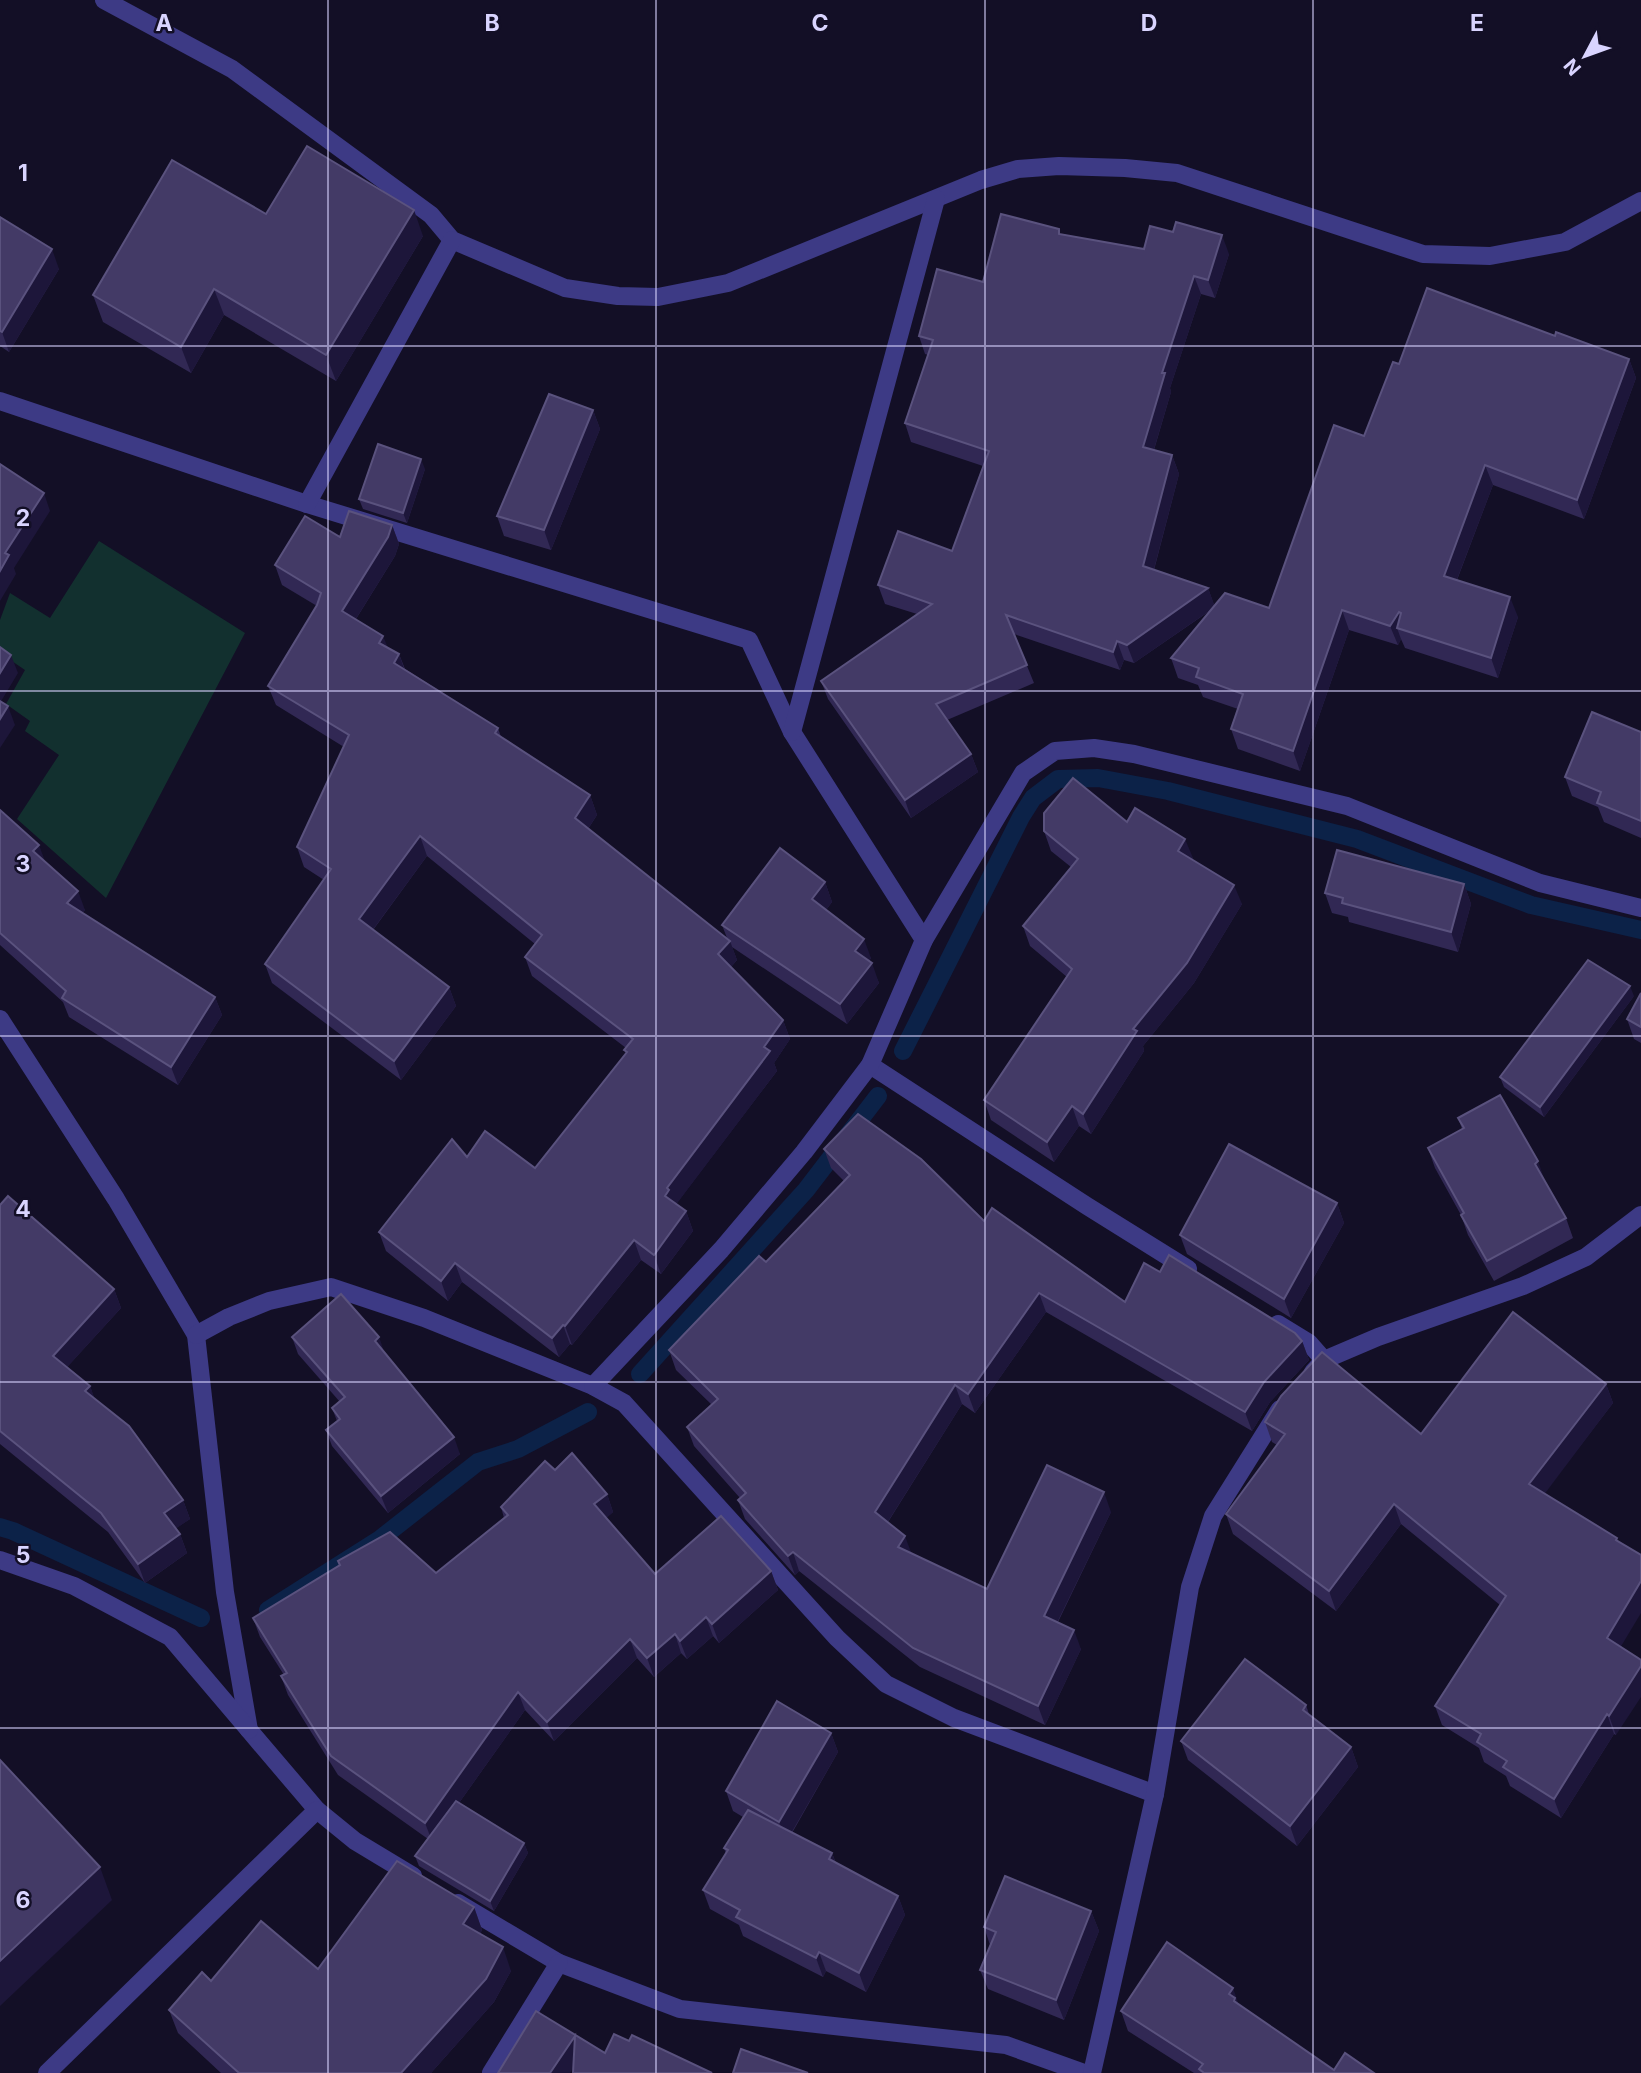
<svg xmlns="http://www.w3.org/2000/svg" width="1641" height="2073" viewBox="0 0 1641 2073" font-family="Inter,sans-serif">
<style>
.green{fill:#12302f}
.lines{fill:none;stroke-linecap:round;stroke-linejoin:round}
.stream{stroke:#0c2248;stroke-width:18}
.minor{stroke:#3d3a85;stroke-width:18}
.wall{fill:#312854}
.shaded-wall{fill:#1d163a}
.building{fill:#433a66;stroke:#5a527e;stroke-width:2}
.grid{fill:none;stroke:#d9d4ff;stroke-width:2;stroke-opacity:0.55}
.grid-label{font-size:23px;text-anchor:middle;font-weight:bold;fill:#d9d4ff;stroke:#130f26;stroke-width:5;stroke-linejoin:round;paint-order:stroke}
</style>
<rect width="100%" height="100%" fill="#130f26"/>
<polygon class="green" points="99,541 245,633 106,898 17,819 59,755 25,731 30,721 6,704 25,670 0,653 0,620 10,593 50,618"/>
<g class="lines">
<g class="stream">
<polyline points="903,1051 1021,817 1033,798 1058,779 1098,778 1168,791 1357,839 1531,905 1641,930"/>
<polyline points="640,1374 806,1190 878,1096"/>
<polyline points="0,1527 13,1531 201,1618"/>
<polyline points="268,1610 380,1539 478,1462 518,1449 588,1412"/>
</g>
<g class="minor">
<polyline points="104,0 232,69 431,215 452,240 565,288 618,296 658,297 728,283 981,180 1018,169 1059,166 1125,168 1177,173 1423,254 1490,256 1565,242 1641,201"/>
<polyline points="0,401 307,504 749,640 792,732 924,940"/>
<polyline points="307,504 452,240"/>
<polyline points="792,732 936,199"/>
<polyline points="0,1019 116,1199 196,1335 225,1592 249,1730 317,1810 355,1841 413,1876"/>
<polyline points="870,1065 1087,1206 1188,1269"/>
<polyline points="1278,1324 1309,1343 1324,1360"/>
<polyline points="196,1335 229,1317 269,1301 331,1287 424,1318 593,1386 624,1403 837,1638 886,1684 954,1718 1155,1794"/>
<polyline points="1313,1372 1324,1360 1378,1337 1523,1286 1586,1257 1641,1215"/>
<polyline points="593,1386 721,1250 804,1152 870,1065 924,940 1023,773 1055,751 1094,748 1134,754 1347,806 1540,883 1641,908"/>
<polyline points="0,1560 74,1586 170,1637 249,1730"/>
<polyline points="458,1903 559,1963 680,2009 1006,2045 1084,2073"/>
<polyline points="47,2073 317,1810"/>
<polyline points="491,2073 559,1963"/>
<polyline points="1092,2073 1155,1794 1190,1587 1213,1516 1280,1409"/>
</g>
</g>
<g class="wall">
<polygon points="266,214 423,236 336,381 224,315 191,373 103,322 93,295"/>
<polygon points="0,217 59,269 9,352 0,346"/>
<polygon points="1061,234 1144,249 1229,254 1215,298 1201,294 1170,388 1171,392 1154,450 1172,455 1179,474 1154,570 1208,588 1214,605 1269,608 1364,436 1399,364 1555,336 1629,359 1636,378 1584,519 1493,485 1457,580 1518,617 1498,678 1405,648 1401,639 1398,645 1349,630 1300,771 1238,749 1231,729 1238,709 1203,697 1198,685 1178,678 1171,658 1211,610 1134,663 1124,660 1120,670 1014,634 1034,683 947,720 971,754 978,772 911,818 828,699 821,681 917,614 885,604 878,585 952,551 983,466 911,442 905,423 928,355 925,354 919,336 983,282"/>
<polygon points="593,410 600,429 551,550 504,536 497,516"/>
<polygon points="425,469 407,523 363,509 359,499"/>
<polygon points="392,525 399,544 395,556 356,619 388,648 399,654 405,669 498,728 501,737 590,795 597,815 588,829 727,938 722,925 825,882 832,902 826,910 871,958 869,961 879,983 847,1024 732,947 737,960 731,967 783,1020 790,1039 774,1063 777,1071 676,1204 686,1211 693,1231 661,1274 641,1260 572,1345 570,1344 559,1357 462,1282 448,1301 386,1251 379,1232 467,1157 535,1168 626,1053 624,1050 626,1048 532,976 525,957 535,944 427,856 373,930 449,987 456,1006 401,1080 272,983 265,964 324,880 304,867 297,847 344,747 276,705 268,686 317,606 282,585 275,565 340,537"/>
<polygon points="1641,732 1641,838 1604,822 1598,807 1572,796 1565,777"/>
<polygon points="0,810 85,910 82,913 215,997 222,1015 178,1085 69,1017 63,1002 0,945"/>
<polygon points="1127,822 1193,858 1192,859 1242,904 1194,983 1143,1046 1144,1051 1091,1134 1079,1126 1054,1162 991,1120 984,1100 1067,977 1030,946 1023,926 1071,867 1051,851 1044,831"/>
<polygon points="1464,884 1471,904 1458,952 1349,922 1348,917 1332,913 1325,893"/>
<polygon points="1641,993 1641,1043 1634,1039 1627,1019"/>
<polygon points="1634,996 1544,1117 1504,1087 1500,1077"/>
<polygon points="1458,1118 1545,1181 1566,1218 1573,1238 1494,1281 1468,1235 1461,1215 1435,1168 1428,1148 1462,1129"/>
<polygon points="824,1149 984,1221 1125,1302 1160,1272 1302,1341 1309,1360 1270,1402 1252,1431 1046,1312 975,1413 962,1404 888,1522 911,1553 987,1589 1111,1512 1058,1622 1081,1649 1045,1725 920,1667 799,1571 795,1575 745,1519 738,1500 740,1498 694,1446 687,1427 712,1405 676,1370 669,1350 766,1262 844,1181 831,1168"/>
<polygon points="1337,1203 1344,1223 1291,1318 1187,1254 1180,1235"/>
<polygon points="0,1205 114,1289 121,1308 67,1367 90,1386 94,1398 183,1500 190,1519 176,1528 180,1534 187,1553 145,1583 108,1532 0,1444"/>
<polygon points="292,1337 384,1352 460,1454 388,1513 332,1446 326,1430 337,1421 332,1408 340,1402 298,1354"/>
<polygon points="1606,1384 1613,1403 1544,1493 1621,1647 1616,1735 1614,1734 1561,1818 1510,1786 1506,1776 1484,1762 1479,1748 1442,1725 1435,1706 1500,1605 1401,1524 1336,1611 1233,1534 1226,1514 1277,1445 1272,1442 1265,1422 1421,1434"/>
<polygon points="555,1470 607,1494 613,1512 606,1518 655,1574 771,1571 778,1590 719,1643 713,1636 687,1659 681,1653 654,1677 637,1658 554,1741 525,1710 459,1803 524,1843 528,1853 494,1911 419,1866 415,1856 428,1839 338,1775 288,1695 281,1676 284,1675 260,1637 253,1618 339,1565 338,1561 436,1573 504,1518 501,1507"/>
<polygon points="1306,1705 1309,1714 1351,1747 1358,1767 1297,1846 1188,1760 1181,1741"/>
<polygon points="831,1733 838,1752 792,1833 832,1853 836,1863 898,1896 905,1915 866,1992 826,1971 823,1977 743,1936 739,1925 710,1909 703,1890 726,1854 724,1848 743,1817 733,1811 726,1791"/>
<polygon points="474,1907 482,1930 480,1934 511,1971 494,2002 431,2073 221,2073 178,2033 169,2010 211,1981 318,1969"/>
<polygon points="1091,1911 1099,1931 1064,2020 988,1989 980,1970 990,1945 984,1927"/>
<polygon points="1239,2004 1334,2070 1374,2073 1194,2073 1128,2031 1121,2011"/>
</g>
<g class="shaded-wall">
<polygon points="414,210 423,236 336,381 326,355"/>
<polygon points="1222,235 1229,254 1215,298 1208,280"/>
<polygon points="52,249 59,269 9,352 2,332"/>
<polygon points="1194,276 1201,294 1170,388 1171,392 1149,466 1143,447 1162,373"/>
<polygon points="214,289 224,315 191,373 181,347"/>
<polygon points="1629,359 1636,378 1584,519 1577,500"/>
<polygon points="593,410 600,429 551,550 544,530"/>
<polygon points="1172,455 1179,474 1150,584 1143,566"/>
<polygon points="421,459 425,469 407,523 403,513"/>
<polygon points="1485,465 1493,485 1451,595 1444,576"/>
<polygon points="44,493 50,511 14,568 16,574 0,601 0,571 5,553"/>
<polygon points="392,525 399,544 395,556 349,630 342,611"/>
<polygon points="1208,588 1215,607 1134,663 1127,645"/>
<polygon points="1510,597 1518,617 1498,678 1491,658"/>
<polygon points="1342,610 1349,630 1300,771 1293,751"/>
<polygon points="1399,612 1405,631 1397,628 1401,639 1398,645 1390,626"/>
<polygon points="383,636 391,655 379,643"/>
<polygon points="1117,641 1124,660 1120,670 1113,652"/>
<polygon points="399,654 406,674 394,663"/>
<polygon points="11,655 18,673 0,703 0,673"/>
<polygon points="8,706 15,725 0,748 0,719"/>
<polygon points="971,754 978,772 911,818 905,800"/>
<polygon points="590,795 597,815 582,838 575,818"/>
<polygon points="420,836 427,856 366,939 359,919"/>
<polygon points="1185,839 1193,858 1185,871 1178,851"/>
<polygon points="39,845 46,864 33,851"/>
<polygon points="825,882 832,902 819,919 812,899"/>
<polygon points="1464,884 1471,904 1458,952 1451,932"/>
<polygon points="1234,885 1242,904 1194,983 1143,1046 1144,1051 1091,1134 1083,1114 1133,1029"/>
<polygon points="78,891 85,910 74,922 67,903"/>
<polygon points="864,939 871,958 862,971 855,951"/>
<polygon points="730,941 737,960 725,974 718,954"/>
<polygon points="872,963 879,983 847,1024 840,1004"/>
<polygon points="1630,986 1634,996 1544,1117 1540,1107"/>
<polygon points="449,987 456,1006 401,1080 394,1061"/>
<polygon points="215,997 222,1015 178,1085 171,1067"/>
<polygon points="783,1020 790,1039 774,1063 777,1071 675,1206 665,1196 667,1188"/>
<polygon points="1072,1106 1079,1126 1054,1162 1047,1142"/>
<polygon points="1538,1161 1545,1181 1535,1164"/>
<polygon points="1337,1203 1344,1223 1291,1318 1284,1299"/>
<polygon points="686,1211 693,1231 661,1274 654,1255"/>
<polygon points="634,1240 641,1260 572,1345 565,1326"/>
<polygon points="455,1263 462,1282 448,1301 441,1281"/>
<polygon points="114,1289 121,1308 60,1375 53,1356"/>
<polygon points="1039,1293 1046,1312 975,1413 968,1394"/>
<polygon points="563,1325 570,1344 559,1357 552,1338"/>
<polygon points="379,1337 385,1354 375,1341"/>
<polygon points="1302,1341 1309,1360 1270,1402 1252,1431 1245,1412 1264,1382"/>
<polygon points="1606,1384 1613,1403 1537,1504 1529,1484"/>
<polygon points="955,1385 962,1404 882,1531 875,1512"/>
<polygon points="90,1386 97,1405 85,1391"/>
<polygon points="454,1437 460,1454 388,1513 381,1496"/>
<polygon points="1104,1492 1111,1512 1051,1635 1044,1616"/>
<polygon points="607,1494 613,1512 601,1523 594,1504"/>
<polygon points="183,1500 190,1519 171,1532 164,1513"/>
<polygon points="1394,1504 1401,1524 1336,1611 1329,1591"/>
<polygon points="180,1534 187,1553 145,1583 138,1564"/>
<polygon points="905,1536 912,1555 898,1547"/>
<polygon points="793,1552 799,1571 795,1575 788,1556"/>
<polygon points="771,1571 778,1590 719,1643 712,1624"/>
<polygon points="1641,1581 1641,1613 1614,1658 1607,1638"/>
<polygon points="706,1617 713,1636 687,1659 680,1641"/>
<polygon points="1074,1630 1081,1649 1045,1725 1038,1706"/>
<polygon points="675,1634 681,1653 654,1677 647,1658"/>
<polygon points="630,1639 637,1658 554,1741 547,1722"/>
<polygon points="1641,1666 1641,1697 1616,1735 1609,1716"/>
<polygon points="518,1692 525,1710 432,1841 425,1823"/>
<polygon points="1607,1714 1614,1734 1561,1818 1554,1799"/>
<polygon points="831,1733 838,1752 786,1842 779,1822"/>
<polygon points="1351,1747 1358,1767 1297,1846 1290,1826"/>
<polygon points="524,1843 528,1853 494,1911 490,1901"/>
<polygon points="832,1853 839,1872 829,1859"/>
<polygon points="100,1867 112,1900 0,2006 0,1961"/>
<polygon points="898,1896 905,1915 866,1992 859,1973"/>
<polygon points="474,1907 482,1930 472,1948 463,1924"/>
<polygon points="1091,1911 1099,1931 1064,2020 1056,2000"/>
<polygon points="503,1947 511,1971 494,2002 431,2073 401,2073"/>
<polygon points="819,1952 826,1971 823,1977 816,1958"/>
<polygon points="1233,1988 1240,2008 1229,1994"/>
<polygon points="575,2036 582,2054 570,2073 550,2073"/>
</g>
<g class="building">
<polygon points="307,146 414,210 326,355 214,289 181,347 93,295 172,160 266,214"/>
<polygon points="1001,214 1059,229 1059,234 1144,249 1150,226 1173,232 1176,222 1222,235 1208,280 1194,276 1162,373 1165,373 1143,447 1172,455 1143,566 1208,588 1127,645 1117,641 1113,652 1006,615 1027,665 936,704 971,754 905,800 821,681 932,604 878,585 898,531 952,551 989,451 905,423 933,340 919,336 937,269 983,282"/>
<polygon points="0,217 52,249 2,332 0,331"/>
<polygon points="1427,288 1555,336 1556,332 1629,359 1577,500 1485,465 1444,576 1510,597 1491,658 1397,628 1401,613 1399,612 1390,626 1342,610 1293,751 1231,729 1243,694 1196,677 1199,668 1171,658 1225,593 1269,608 1334,425 1364,436 1393,362 1399,364"/>
<polygon points="549,394 593,410 544,530 497,516"/>
<polygon points="378,444 421,459 403,513 359,499"/>
<polygon points="0,464 44,493 5,553 9,555 0,571"/>
<polygon points="349,511 392,525 388,537 342,611 383,636 379,643 399,654 394,663 498,728 495,733 590,795 575,818 730,941 718,954 783,1020 764,1047 770,1051 667,1188 669,1190 665,1196 686,1211 654,1255 634,1240 565,1326 563,1325 552,1338 455,1263 441,1281 379,1232 452,1139 467,1157 485,1131 535,1168 627,1052 624,1050 633,1039 525,957 542,935 420,836 359,919 449,987 394,1061 265,964 331,869 297,847 349,735 268,686 317,605 321,593 275,565 305,516 340,537"/>
<polygon points="0,647 11,655 0,673"/>
<polygon points="0,701 8,706 0,719"/>
<polygon points="1592,712 1641,732 1641,821 1597,803 1601,792 1565,777"/>
<polygon points="1073,778 1127,822 1135,808 1185,839 1178,851 1234,885 1187,963 1133,1029 1137,1031 1083,1114 1072,1106 1047,1142 984,1100 1072,969 1023,926 1078,859 1044,831 1044,813"/>
<polygon points="0,810 39,845 33,851 78,891 67,903 215,997 171,1067 62,998 66,991 0,933"/>
<polygon points="780,848 825,882 812,899 864,939 855,951 872,963 840,1004 722,925"/>
<polygon points="1337,850 1464,884 1451,932 1342,903 1343,898 1325,893"/>
<polygon points="1588,960 1630,986 1540,1107 1500,1077"/>
<polygon points="1641,993 1641,1027 1627,1019"/>
<polygon points="1500,1095 1538,1161 1535,1164 1566,1218 1487,1261 1461,1215 1464,1213 1428,1148 1464,1128 1458,1118"/>
<polygon points="858,1114 921,1159 984,1221 992,1208 1125,1302 1144,1263 1160,1272 1169,1255 1295,1333 1302,1341 1264,1382 1245,1412 1039,1293 968,1394 955,1385 875,1512 905,1536 898,1547 987,1589 1047,1465 1104,1492 1044,1616 1074,1630 1038,1706 913,1648 793,1552 788,1556 738,1500 746,1493 687,1427 718,1399 669,1350 759,1256 766,1262 850,1175 824,1149"/>
<polygon points="1229,1144 1337,1203 1284,1299 1180,1235"/>
<polygon points="8,1196 114,1289 53,1356 90,1386 85,1391 129,1426 183,1500 164,1513 180,1534 138,1564 101,1513 0,1431 0,1205"/>
<polygon points="341,1294 379,1337 375,1341 454,1437 381,1496 326,1430 340,1419 332,1408 345,1397 292,1337"/>
<polygon points="1513,1312 1606,1384 1529,1484 1617,1538 1616,1540 1641,1555 1641,1581 1607,1638 1641,1660 1641,1666 1609,1716 1607,1714 1554,1799 1503,1767 1507,1761 1477,1742 1481,1734 1435,1706 1506,1596 1394,1504 1329,1591 1226,1514 1285,1434 1265,1422 1281,1396 1322,1352 1421,1434"/>
<polygon points="572,1453 607,1494 594,1504 655,1574 721,1516 771,1571 712,1624 706,1617 680,1641 675,1634 647,1658 630,1639 547,1722 518,1692 425,1823 331,1756 281,1676 287,1673 253,1618 340,1565 338,1561 390,1532 436,1573 508,1515 501,1507 545,1461 555,1470"/>
<polygon points="1245,1659 1306,1705 1303,1710 1351,1747 1290,1826 1181,1741"/>
<polygon points="777,1701 831,1733 779,1822 726,1791"/>
<polygon points="0,1760 100,1867 0,1961"/>
<polygon points="456,1801 524,1843 490,1901 415,1856"/>
<polygon points="748,1810 832,1853 829,1859 898,1896 859,1973 819,1952 816,1958 736,1917 740,1910 703,1890 728,1850 724,1848"/>
<polygon points="397,1861 474,1907 463,1924 503,1947 486,1979 401,2073 239,2073 169,2010 202,1972 211,1981 261,1921 318,1969"/>
<polygon points="1005,1876 1091,1911 1056,2000 980,1970 996,1932 984,1927"/>
<polygon points="1167,1942 1233,1988 1229,1994 1235,1998 1234,2001 1334,2070 1345,2053 1374,2073 1204,2073 1199,2069 1203,2064 1121,2011"/>
<polygon points="536,2011 605,2053 614,2034 629,2041 632,2035 712,2073 573,2073 575,2036 550,2073 498,2073"/>
<polygon points="741,2049 808,2073 733,2073"/>
</g>
<path class="grid" d="M328,0V2073M656,0V2073M985,0V2073M1313,0V2073M0,346H1641M0,691H1641M0,1036H1641M0,1382H1641M0,1728H1641"/>
<g class="grid-label">
<text x="164" y="31">A</text>
<text x="492" y="31">B</text>
<text x="820" y="31">C</text>
<text x="1149" y="31">D</text>
<text x="1477" y="31">E</text>
<text x="23" y="181">1</text>
<text x="23" y="526">2</text>
<text x="23" y="872">3</text>
<text x="23" y="1217">4</text>
<text x="23" y="1563">5</text>
<text x="23" y="1908">6</text>
</g>
<g transform="translate(1585 56) rotate(229)" stroke="#130f26" stroke-width="5" paint-order="stroke">
<path d="M0-5L12 26L0 18L-12 26Z" fill="#d9d4ff"/>
<text y="-10" font-size="19" font-weight="bold" text-anchor="middle" fill="#d9d4ff">N</text>
</g>
</svg>
